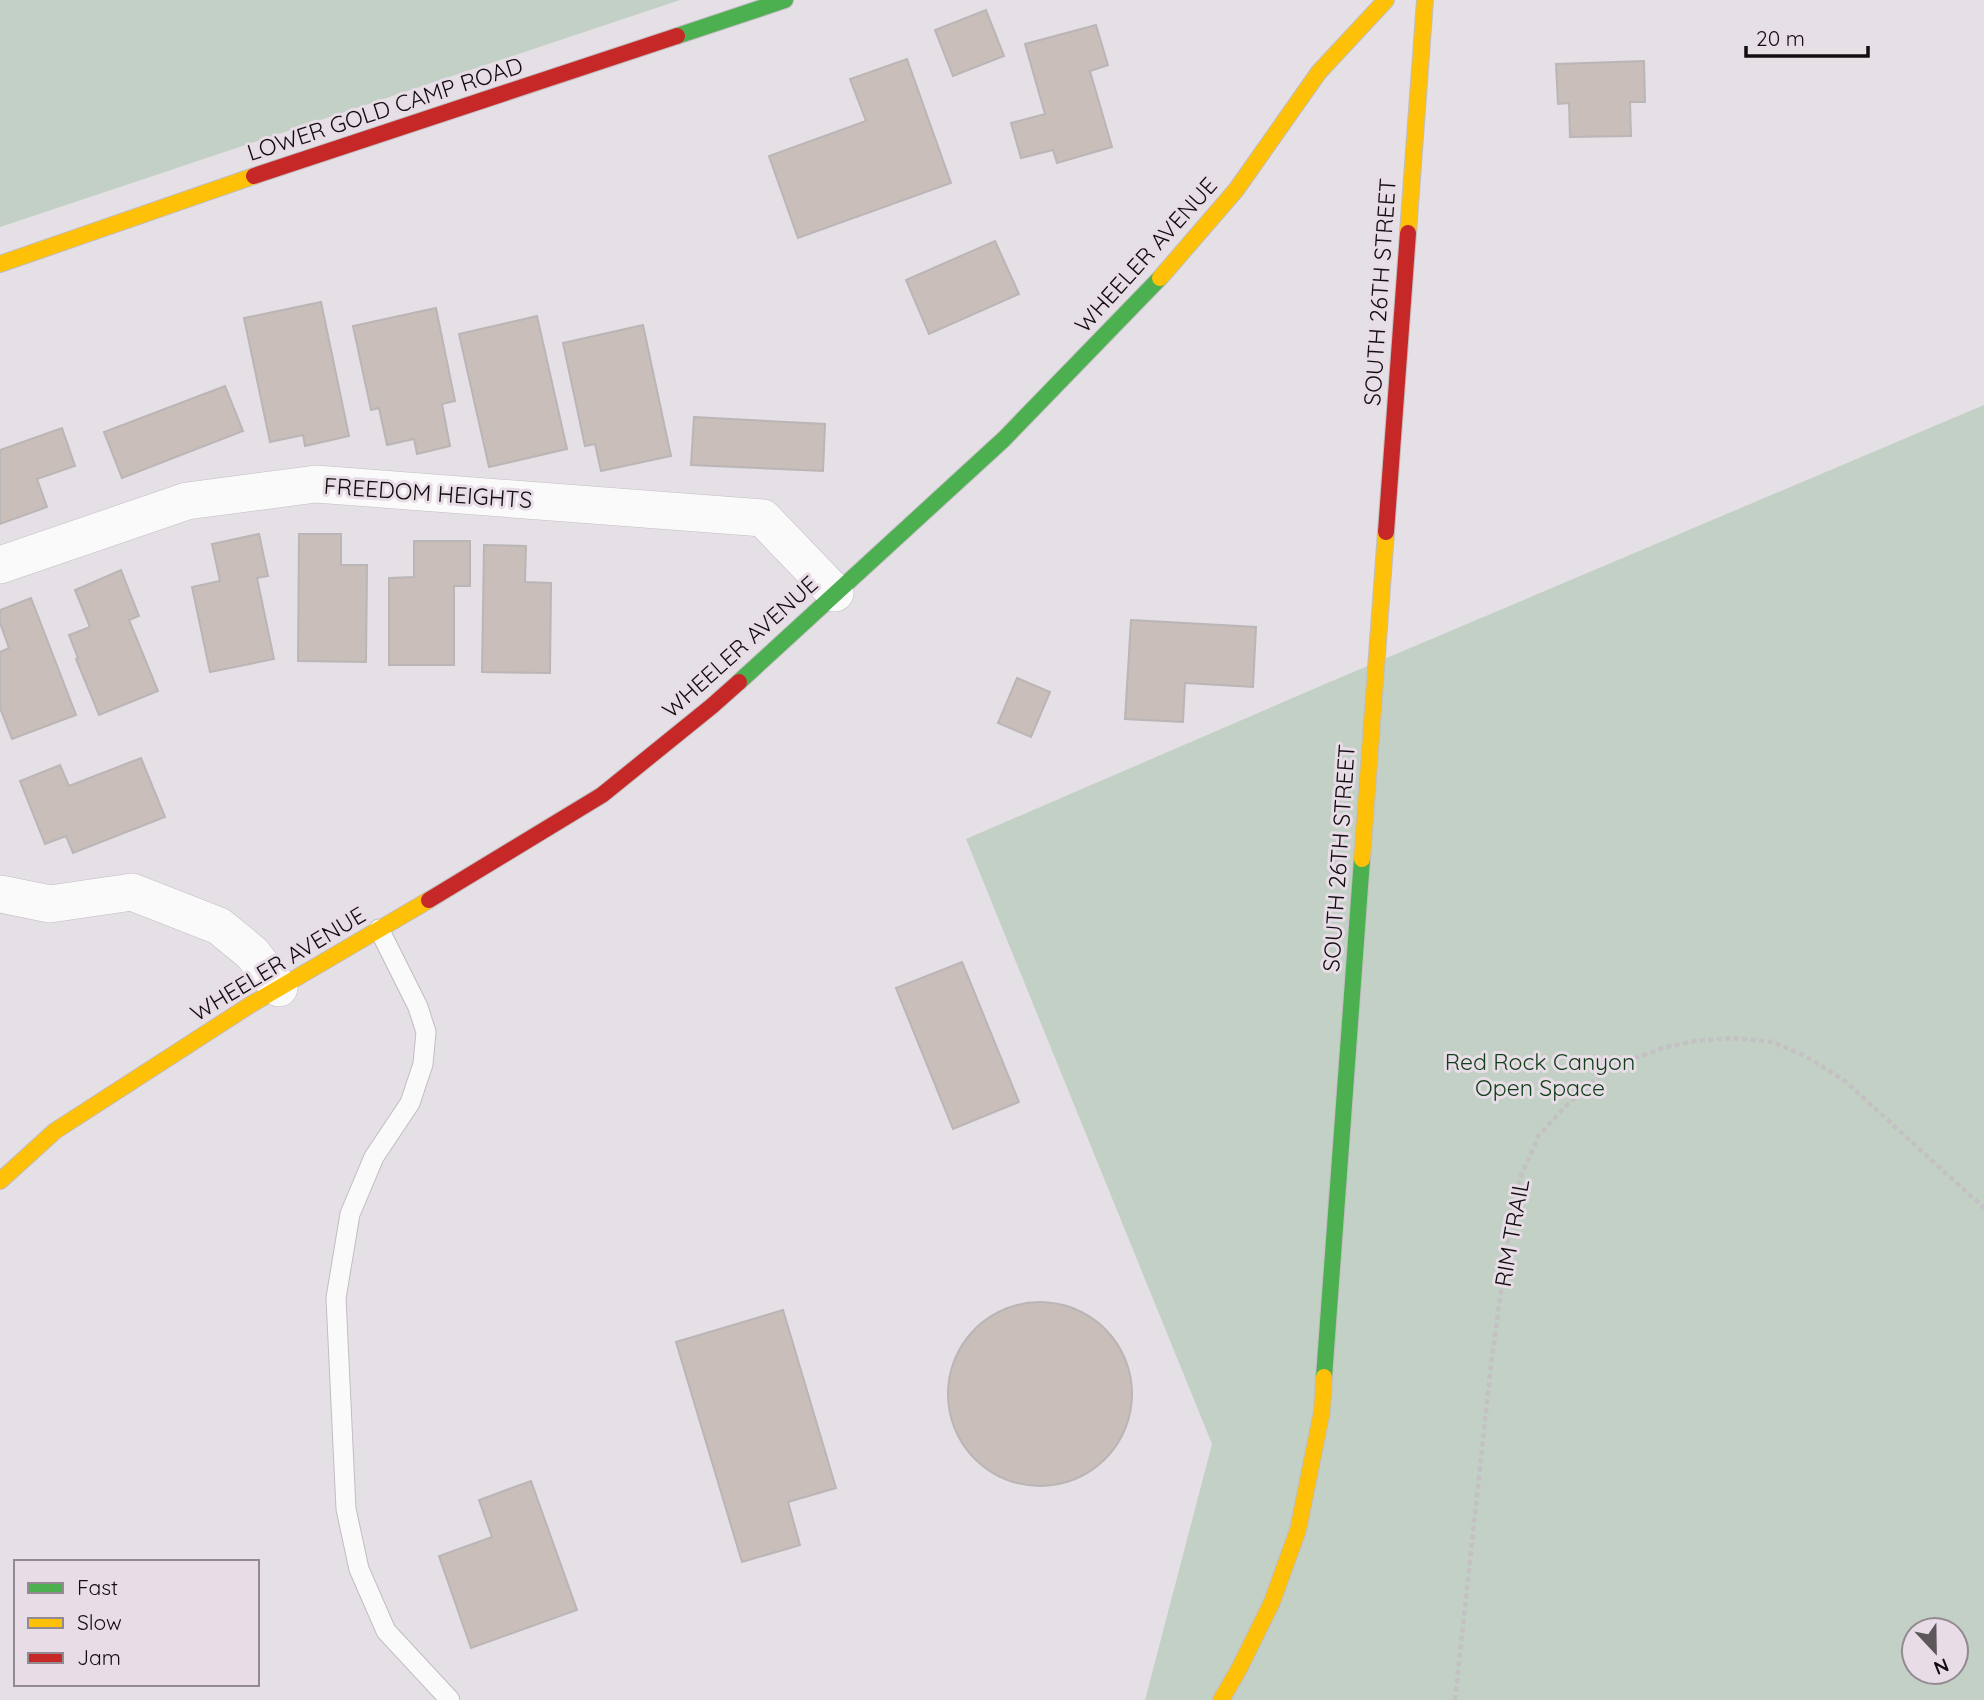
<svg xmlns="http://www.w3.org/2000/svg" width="1984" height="1700" viewBox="0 0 1984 1700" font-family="Quicksand,sans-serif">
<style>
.green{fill:#c3d0c5;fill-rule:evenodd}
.building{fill:#c9beba;stroke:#bab5b6;stroke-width:2}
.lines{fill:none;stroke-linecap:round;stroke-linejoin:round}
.lane-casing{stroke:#c1bdc1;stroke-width:21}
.street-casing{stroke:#c1bdc1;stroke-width:38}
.fast-casing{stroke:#c1bdc1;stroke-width:18}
.slow-casing{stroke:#c1bdc1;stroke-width:18}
.jam-casing{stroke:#c1bdc1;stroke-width:18}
.path{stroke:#c4c1c4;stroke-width:4.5;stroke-dasharray:5 3.5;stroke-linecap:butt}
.lane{stroke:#fbfafb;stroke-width:19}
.street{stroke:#fbfafb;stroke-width:37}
.fast{stroke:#4caf50;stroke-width:16}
.slow{stroke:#ffc107;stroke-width:16}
.jam{stroke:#c62828;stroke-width:16}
.labels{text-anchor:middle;stroke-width:6;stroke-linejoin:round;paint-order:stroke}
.street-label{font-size:23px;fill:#110d10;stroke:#e8dde6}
.park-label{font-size:23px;fill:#0f3f19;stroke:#e8dde6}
</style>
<rect width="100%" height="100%" fill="#e5e0e5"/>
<g class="green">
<polygon points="0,0 680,0 0,227"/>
<path d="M1984,405V1700H1145L1212,1444L966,839L1325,684ZM1914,1630H1956V1672H1914Z"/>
</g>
<g class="building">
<polygon points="986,10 1004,56 953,76 935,30"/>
<polygon points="1096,25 1108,65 1090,71 1112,147 1057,163 1053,150 1021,158 1011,123 1045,114 1025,44"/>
<polygon points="907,59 951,183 798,238 769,156 866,121 850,79"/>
<polygon points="1644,61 1645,102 1630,102 1631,136 1570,137 1569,103 1558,104 1556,64"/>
<polygon points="995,241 1019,294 929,334 906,280"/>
<polygon points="321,302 349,436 305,446 303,435 270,442 244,318"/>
<polygon points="436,308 455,401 442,404 450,446 417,454 414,439 387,445 379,408 371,410 353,326"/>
<polygon points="537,316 567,449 489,467 459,334"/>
<polygon points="643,325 671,456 601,471 595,444 585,446 563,343"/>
<polygon points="225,386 243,431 122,478 104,432"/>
<polygon points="694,417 825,424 823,471 691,465"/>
<polygon points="62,428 75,466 37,479 47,507 0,524 0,450"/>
<polygon points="259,534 268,576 257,578 274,659 210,672 192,587 220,581 212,544"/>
<polygon points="299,534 341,534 341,565 367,565 366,662 298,661"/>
<polygon points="414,541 470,541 470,586 454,586 454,665 389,665 389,578 414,577"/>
<polygon points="484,545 526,546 525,582 551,583 550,673 482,672"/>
<polygon points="121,570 139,616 129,620 158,691 99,715 76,659 78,658 69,635 90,627 75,590"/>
<polygon points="31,598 76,715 12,739 0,708 0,652 9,648 0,623 0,610"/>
<polygon points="1131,620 1256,627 1253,687 1185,683 1183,722 1125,719"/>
<polygon points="1017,678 1050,692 1031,737 998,723"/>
<polygon points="141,758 165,817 73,853 66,836 45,844 20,781 60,765 69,786"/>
<polygon points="962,962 1019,1102 953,1129 896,988"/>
<circle cx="1040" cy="1394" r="92"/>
<polygon points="783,1310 836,1488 788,1502 800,1545 742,1562 676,1342"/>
<polygon points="531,1481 577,1610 471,1648 439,1556 492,1537 479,1500"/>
</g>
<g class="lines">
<g class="lane-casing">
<polyline id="lane" points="379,929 418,1007 426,1032 423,1064 410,1103 374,1157 350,1214 336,1298 346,1509 359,1569 386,1631 450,1700"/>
</g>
<g class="street-casing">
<g id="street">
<polyline points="0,565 187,501 316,484 763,518 835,593"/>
<polyline points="0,894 50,904 132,892 219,926 252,953 279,988"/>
</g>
</g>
<g class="fast-casing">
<g id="fast">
<polyline points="677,36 785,0"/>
<polyline points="739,682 1004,439 1160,278"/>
<polyline points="1324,1377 1362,859"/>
</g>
</g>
<g class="slow-casing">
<g id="slow">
<polyline points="1408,233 1425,0"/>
<polyline points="0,264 254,176"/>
<polyline points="1160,278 1236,190 1319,72 1386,0"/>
<polyline points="1362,859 1386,532"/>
<polyline points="0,1181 55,1131 250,1005 429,900"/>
<polyline points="1221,1700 1239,1669 1272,1602 1298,1530 1322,1411 1324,1377"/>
</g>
</g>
<g class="jam-casing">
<g id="jam">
<polyline points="254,176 677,36"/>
<polyline points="1386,532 1408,233"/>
<polyline points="429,900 602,795 712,706 739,682"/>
</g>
</g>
<polyline class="path" points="1455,1700 1491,1365 1510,1224 1520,1178 1539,1135 1565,1107 1598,1077 1633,1059 1663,1048 1695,1041 1732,1038 1773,1042 1807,1057 1845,1081 1984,1208"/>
<use href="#lane" class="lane"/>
<use href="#street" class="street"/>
<use href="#fast" class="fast"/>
<use href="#slow" class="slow"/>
<use href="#jam" class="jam"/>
</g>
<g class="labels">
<g class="street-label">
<text transform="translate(385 109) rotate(-18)" y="8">LOWER GOLD CAMP ROAD</text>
<text transform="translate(1146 255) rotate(-48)" y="8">WHEELER AVENUE</text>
<text transform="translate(1380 292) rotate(-86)" y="8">SOUTH 26TH STREET</text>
<text transform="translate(428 493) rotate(4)" y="8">FREEDOM HEIGHTS</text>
<text transform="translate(740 647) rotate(-42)" y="8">WHEELER AVENUE</text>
<text transform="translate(1339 858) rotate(-86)" y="8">SOUTH 26TH STREET</text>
<text transform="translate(278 964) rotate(-31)" y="8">WHEELER AVENUE</text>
<text transform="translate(1512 1233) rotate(-80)" y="8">RIM TRAIL</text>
</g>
<g class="park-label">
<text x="1540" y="1070">Red Rock Canyon<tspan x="1540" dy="26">Open Space</tspan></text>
</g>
</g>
<rect x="14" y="1560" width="245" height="126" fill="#e8dde6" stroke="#928a90" stroke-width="2"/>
<rect x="28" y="1583" width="35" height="10" fill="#4caf50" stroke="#928a90" stroke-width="2"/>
<text x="77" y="1595" font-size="21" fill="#110d10">Fast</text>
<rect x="28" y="1618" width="35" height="10" fill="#ffc107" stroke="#928a90" stroke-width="2"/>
<text x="77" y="1630" font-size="21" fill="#110d10">Slow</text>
<rect x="28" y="1653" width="35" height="10" fill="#c62828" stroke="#928a90" stroke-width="2"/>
<text x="77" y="1665" font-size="21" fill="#110d10">Jam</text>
<g transform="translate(1935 1651) rotate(158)"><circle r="33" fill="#e8dde6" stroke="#928a90" stroke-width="2"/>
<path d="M0-5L12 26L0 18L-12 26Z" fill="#5b575b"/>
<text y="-10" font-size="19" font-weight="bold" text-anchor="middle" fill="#110d10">N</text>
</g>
<path d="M1746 46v10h122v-10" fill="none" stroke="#110d10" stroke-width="3.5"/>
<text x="1756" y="46" font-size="21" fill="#110d10" stroke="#e8dde6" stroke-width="5" paint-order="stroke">20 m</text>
</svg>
